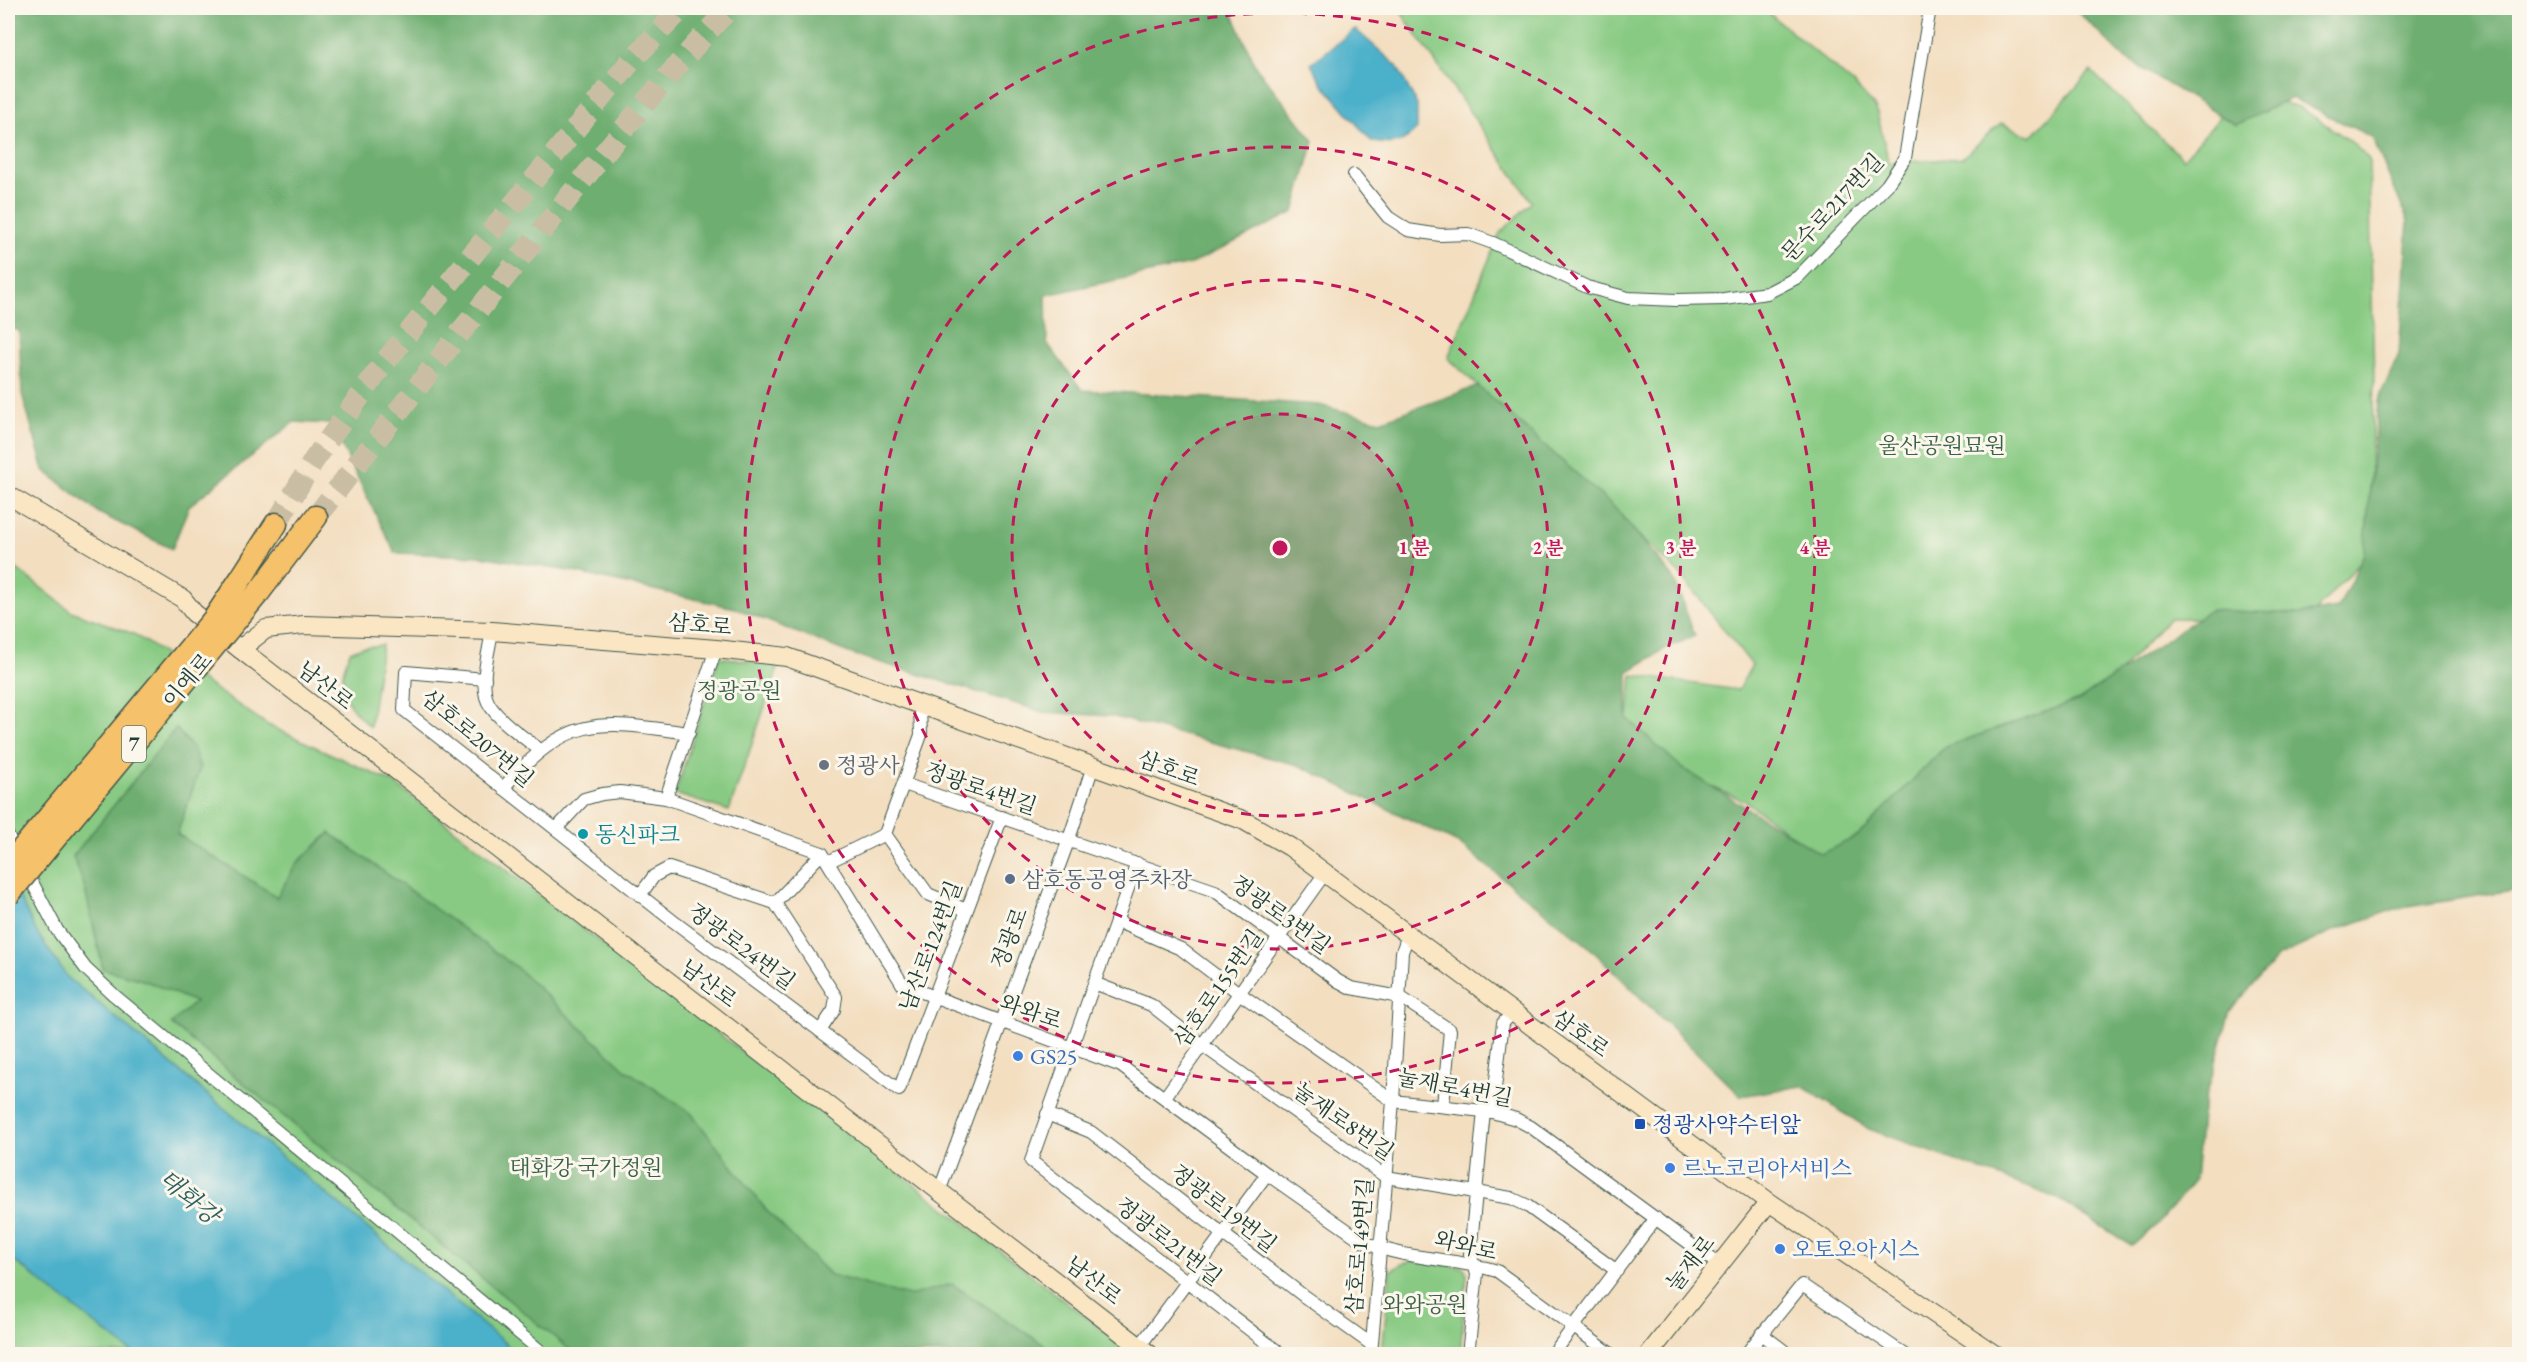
<svg xmlns="http://www.w3.org/2000/svg" width="2527" height="1362" viewBox="0 0 2527 1362" font-family="'EB Garamond','Noto Serif KR',serif">
<style>
.green{fill:#88ca83;stroke:#54845c;stroke-width:1.5}
.forest{fill:#6eae71;stroke:#467652;stroke-width:1.5}
.water{fill:#4bb0ca;stroke:#35767f;stroke-width:1.5}
.lines{fill:none;stroke-linecap:round;stroke-linejoin:round}
.highway-tunnel{stroke:#c9bea4;stroke-width:22;stroke-dasharray:22 11;stroke-linecap:butt}
.street-casing{stroke:#3f5549;stroke-width:14}
.secondary-casing{stroke:#3f5549;stroke-width:20}
.highway-casing{stroke:#3f5549;stroke-width:25}
.street{stroke:#fff;stroke-width:12}
.secondary{stroke:#fbe6c4;stroke-width:18}
.highway{stroke:#f5c16b;stroke-width:22}
.highway-bridge-casing{stroke:#3f5549;stroke-width:25;stroke-linecap:butt}
.highway-bridge{stroke:#f5c16b;stroke-width:22}
.ring{fill:none;stroke:#c2185b;stroke-width:3;stroke-dasharray:10 8}
.worship-dot{fill:#6b7280;stroke:#fbf7ec;stroke-width:2}
.culture-dot{fill:#0f9aa8;stroke:#fbf7ec;stroke-width:2}
.service-dot{fill:#5c6f8a;stroke:#fbf7ec;stroke-width:2}
.shop-dot{fill:#3f7fe0;stroke:#fbf7ec;stroke-width:2}
.transit-dot{fill:#1a4fb4;stroke:#fbf7ec;stroke-width:2}
.labels{text-anchor:middle;stroke-width:6;stroke-linejoin:round;paint-order:stroke}
.shield{fill:#fbf7ec;stroke:#61756b;stroke-width:1.5}
.shield-label{font-size:21px;font-weight:bold;fill:#1f3d34}
.street-label{font-size:22px;fill:#1f3d34;stroke:#fbf7ec}
.park-label{font-size:22px;fill:#396048;stroke:#fbf7ec}
.worship-label{font-size:22px;fill:#5b616d;stroke:#fbf7ec;text-anchor:start}
.culture-label{font-size:22px;fill:#0d838f;stroke:#fbf7ec;text-anchor:start}
.service-label{font-size:22px;fill:#4e5e75;stroke:#fbf7ec;text-anchor:start}
.shop-label{font-size:22px;fill:#366cbe;stroke:#fbf7ec;text-anchor:start}
.transit-label{font-size:22px;fill:#164399;stroke:#fbf7ec;text-anchor:start}
.water-label{font-size:24px;font-style:italic;fill:#2c6061;stroke:#fbf7ec}
.centre{fill:#c2185b;stroke:#fbf7ec;stroke-width:3}
.ring-label{font-size:18px;text-anchor:middle;font-weight:bold;fill:#c2185b;stroke:#fbf7ec;stroke-width:6;stroke-linejoin:round;paint-order:stroke}
</style>
<rect width="100%" height="100%" fill="#fbf7ec"/>
<filter id="ink" filterUnits="userSpaceOnUse"><feTurbulence type="fractalNoise" baseFrequency=".0167" numOctaves="2"/><feDisplacementMap in="SourceGraphic" scale="12" xChannelSelector="R" yChannelSelector="G"/><feConvolveMatrix kernelMatrix="1 2 1 2 8 2 1 2 1" color-interpolation-filters="sRGB"/></filter>
<filter id="wash" filterUnits="userSpaceOnUse"><feTurbulence type="fractalNoise" baseFrequency=".008" numOctaves="4" result="noise"/><feDisplacementMap in="SourceGraphic" scale="24" xChannelSelector="R" yChannelSelector="G"/><feGaussianBlur stdDeviation="1.35" result="paint"/><feColorMatrix in="noise" values="0 0 0 0 0 0 0 0 0 0 0 0 0 0 0 0 0 1.4 0 .05"/><feComposite in="paint" operator="in"/></filter>
<g filter="url(#wash)">
<rect width="100%" height="100%" fill="#f3dec0"/>
<g class="green">
<polygon points="1398,8 1768,8 1771,15 1854,84 1876,108 1889,163 1962,158 2001,123 2031,137 2091,71 2183,159 2242,92 2299,107 2349,140 2369,159 2374,382 2367,555 2308,619 2170,618 2056,739 1830,863 1745,801 1625,750 1632,675 1738,690 1752,665 1679,573 1448,358 1500,233 1532,202"/>
<polygon points="8,562 71,611 134,634 268,725 394,783 1134,1354 518,1354 67,977 37,933 8,874"/>
<path d="M382,645L370,727C344,703 334,687 350,652L362,647Z"/>
<polygon points="719,657 779,665 729,811 675,794"/>
<polygon points="8,1256 134,1354 8,1354"/>
<polygon points="1414,1261 1464,1267 1467,1274 1460,1354 1382,1354 1390,1271 1402,1264"/>
</g>
<g class="forest">
<polygon points="8,8 1230,8 1256,67 1314,141 1294,212 1191,264 1046,295 1047,343 1082,390 1319,405 1380,421 1478,386 1616,509 1673,577 1695,636 1666,648 1628,672 1627,718 1682,768 1821,854 1858,836 1945,747 2079,700 2210,610 2300,614 2338,608 2364,554 2378,401 2399,354 2408,221 2372,137 2292,98 2236,125 2126,59 2074,8 2519,8 2519,889 2395,909 2335,930 2277,957 2230,1011 2201,1115 2195,1179 2161,1221 2132,1246 2057,1198 1869,1129 1802,1086 1741,1096 1589,947 1458,843 1298,765 1111,716 1043,712 849,653 735,608 569,571 481,556 395,553 331,424 294,422 189,506 172,549 99,513 44,470 22,394 19,330 8,329"/>
<polygon points="176,728 194,750 200,768 177,834 277,897 297,863 330,833 516,967 626,1070 691,1113 767,1211 830,1275 909,1296 952,1284 1058,1354 575,1354 171,1024 195,1002 146,981 103,969 84,885 73,856"/>
</g>
<g class="water">
<path d="M1355,29L1397,66L1417,105V129C1402,145 1393,145 1372,142L1322,83L1311,64Z"/>
<polygon points="8,874 37,933 67,977 518,1354 134,1354 8,1256"/>
</g>
</g>
<g filter="url(#ink)">
<g class="lines">
<g class="highway-tunnel">
<path d="M316,517C398,411 481,306 565,202C618,136 671,69 730,8"/>
<polyline points="276,524 314,460 384,363 631,61 682,8"/>
</g>
<g class="street-casing">
<g id="street">
<polyline points="1354,175 1388,217 1408,230 1440,235 1468,234 1493,243 1587,287 1628,298 1677,300 1724,299 1767,293 1798,277 1887,185 1905,158 1930,8"/>
<path d="M492,631C489,651 481,677 486,697C491,716 525,738 540,750"/>
<polyline points="485,679 406,672 404,710 673,921 899,1090 1002,817"/>
<polyline points="920,706 921,735 885,834 928,894 966,910"/>
<polyline points="904,784 1215,891 1338,981 1351,988 1400,997 1450,1030 1443,1106"/>
<path d="M503,788C569,714 597,720 689,733"/>
<polyline points="666,798 716,649"/>
<path d="M556,829L584,799L602,794L620,792L666,798L822,853L903,985L1121,1066L1267,1174L1364,1242C1406,1260 1454,1258 1497,1271L1611,1354"/>
<polyline points="8,836 57,930 86,969 114,995 544,1354"/>
<polyline points="828,862 885,834"/>
<polyline points="1137,863 1031,1161 1281,1354"/>
<polyline points="640,895 654,876 669,868 775,903 836,997 834,1010 820,1031"/>
<polyline points="775,903 822,853"/>
<polyline points="1116,921 1181,949 1239,993 1393,1101 1492,1112 1516,1119 1531,1127 1719,1265"/>
<polyline points="1094,983 1151,1005 1202,1045 1386,1177 1511,1198 1526,1205 1617,1271"/>
<polyline points="1165,1097 1325,873"/>
<polyline points="1492,1112 1503,1023 1512,1013"/>
<polyline points="1047,1114 1091,1132 1305,1297 1371,1344"/>
<polyline points="939,1192 1069,839 1093,766"/>
<polyline points="1762,1334 1788,1354"/>
<polyline points="1139,1347 1267,1174"/>
<polyline points="1371,1354 1393,1101 1402,952 1408,935"/>
<polyline points="1468,1354 1477,1274 1470,1254 1484,1111"/>
<polyline points="1553,1354 1656,1218"/>
<polyline points="1746,1354 1802,1285 1904,1354"/>
</g>
</g>
<g class="secondary-casing">
<g id="secondary">
<polyline points="8,495 183,599 194,613 240,649 266,629 304,625 492,631 716,649 787,657 1243,820 1290,847 1769,1202 1994,1354"/>
<polyline points="240,649 1149,1354"/>
<polyline points="1649,1354 1769,1202"/>
</g>
</g>
<g class="highway-casing">
<g id="highway">
<polyline points="242,577 276,524"/>
<polyline points="259,592 316,517"/>
</g>
</g>
<use href="#street" class="street"/>
<use href="#secondary" class="secondary"/>
<use href="#highway" class="highway"/>
<g class="highway-bridge-casing">
<g id="highway-bridge">
<polyline points="8,866 214,619 242,577"/>
<polyline points="8,895 259,592"/>
</g>
</g>
<use href="#highway-bridge" class="highway-bridge"/>
</g>
</g>
<circle cx="1280" cy="548" r="134" fill="#c2185b" fill-opacity=".12"/>
<g class="ring">
<circle cx="1280" cy="548" r="134"/>
<circle cx="1280" cy="548" r="268"/>
<circle cx="1280" cy="548" r="401"/>
<circle cx="1280" cy="548" r="535"/>
</g>
<circle class="worship-dot" cx="824" cy="765" r="6"/>
<circle class="culture-dot" cx="583" cy="834" r="6"/>
<circle class="service-dot" cx="1010" cy="879" r="6"/>
<g class="shop-dot">
<circle cx="1018" cy="1056" r="6"/>
<circle cx="1670" cy="1168" r="6"/>
<circle cx="1780" cy="1249" r="6"/>
</g>
<rect class="transit-dot" x="1634" y="1118" width="12" height="12" rx="3"/>
<g class="labels">
<rect class="shield" x="122" y="726" width="24" height="36" rx="4.5"/>
<g class="shield-label">
<text x="134" y="751">7</text>
</g>
<g class="street-label">
<text transform="translate(1832 207) rotate(-47)" y="8">문수로217번길</text>
<text transform="translate(700 624) rotate(5)" y="8">삼호로</text>
<text transform="translate(187 680) rotate(-50)" y="8">이예로</text>
<text transform="translate(326 685) rotate(38)" y="8">남산로</text>
<text transform="translate(478 738) rotate(40)" y="8">삼호로207번길</text>
<text transform="translate(1169 768) rotate(20)" y="8">삼호로</text>
<text transform="translate(981 788) rotate(19)" y="8">정광로4번길</text>
<text transform="translate(1281 914) rotate(36)" y="8">정광로3번길</text>
<text transform="translate(1009 938) rotate(-69)" y="8">정광로</text>
<text transform="translate(742 946) rotate(37)" y="8">정광로24번길</text>
<text transform="translate(930 946) rotate(-69)" y="8">남산로124번길</text>
<text transform="translate(709 983) rotate(37)" y="8">남산로</text>
<text transform="translate(1218 988) rotate(-55)" y="8">삼호로155번길</text>
<text transform="translate(1031 1011) rotate(19)" y="8">와와로</text>
<text transform="translate(1581 1033) rotate(36)" y="8">삼호로</text>
<text transform="translate(1455 1087) rotate(11)" y="8">눌재로4번길</text>
<text transform="translate(1344 1121) rotate(35)" y="8">눌재로8번길</text>
<text transform="translate(1224 1208) rotate(38)" y="8">정광로19번길</text>
<text transform="translate(1169 1241) rotate(38)" y="8">정광로21번길</text>
<text transform="translate(1466 1245) rotate(13)" y="8">와와로</text>
<text transform="translate(1359 1246) rotate(-85)" y="8">삼호로149번길</text>
<text transform="translate(1690 1263) rotate(-52)" y="8">눌재로</text>
<text transform="translate(1094 1280) rotate(38)" y="8">남산로</text>
</g>
<g class="park-label">
<text x="1942" y="453">울산공원묘원</text>
<text x="739" y="698">정광공원</text>
<text x="586" y="1175">태화강 국가정원</text>
<text x="1425" y="1312">와와공원</text>
</g>
<g class="worship-label">
<text x="836" y="773">정광사</text>
</g>
<g class="culture-label">
<text x="595" y="842">동신파크</text>
</g>
<g class="service-label">
<text x="1022" y="887">삼호동공영주차장</text>
</g>
<g class="shop-label">
<text x="1030" y="1064">GS25</text>
<text x="1682" y="1176">르노코리아서비스</text>
<text x="1792" y="1257">오토오아시스</text>
</g>
<g class="transit-label">
<text x="1652" y="1132">정광사약수터앞</text>
</g>
<g class="water-label">
<text transform="translate(189 1197) rotate(40)" y="8">태화강</text>
</g>
</g>
<circle cx="1280" cy="548" r="9" class="centre"/>
<g class="ring-label">
<text x="1414" y="554">1 분</text>
<text x="1548" y="554">2 분</text>
<text x="1681" y="554">3 분</text>
<text x="1815" y="554">4 분</text>
</g>
<rect width="2527" height="1362" fill="none" stroke="#fbf7ec" stroke-width="30"/>
</svg>
